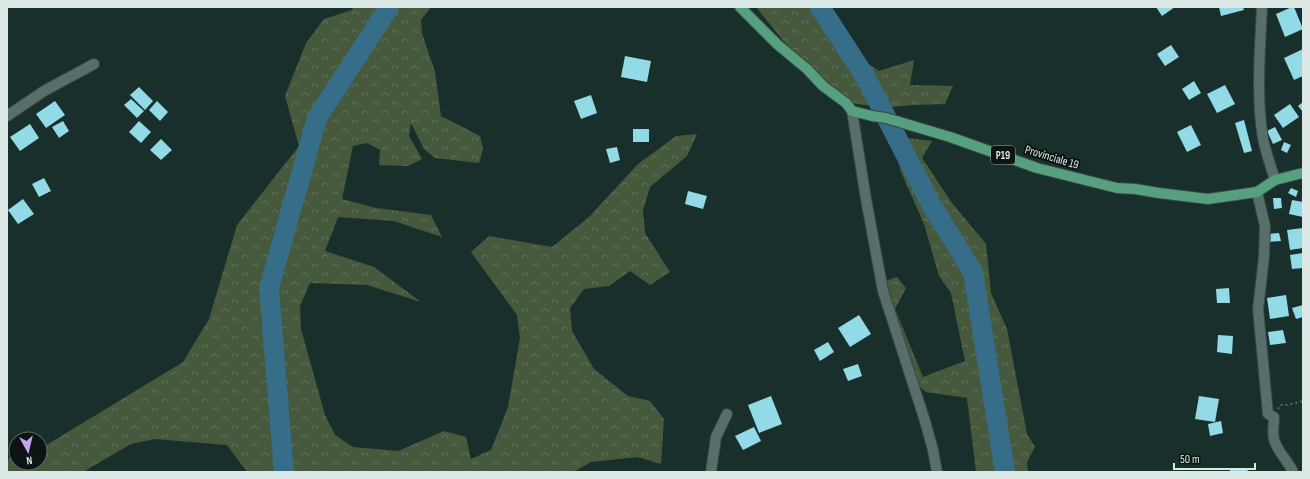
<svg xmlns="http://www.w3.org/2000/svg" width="1310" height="479" viewBox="0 0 1310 479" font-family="'Sofia Sans Condensed',sans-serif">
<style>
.forest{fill:url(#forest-crowns)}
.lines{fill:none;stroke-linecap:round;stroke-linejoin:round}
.river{stroke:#366d89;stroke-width:20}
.building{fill:#92dae5}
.minor-casing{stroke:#374946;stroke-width:12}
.primary-casing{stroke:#374946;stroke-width:12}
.path{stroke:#566966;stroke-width:2;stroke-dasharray:2 3;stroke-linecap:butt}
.minor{stroke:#576e6a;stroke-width:10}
.primary{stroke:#56a07f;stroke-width:10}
.labels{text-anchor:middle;stroke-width:4;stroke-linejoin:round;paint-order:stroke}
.shield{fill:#0c1514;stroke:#9da9a6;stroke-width:1}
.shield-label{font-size:11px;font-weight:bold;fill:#dbe8e5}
.street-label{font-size:12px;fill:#dbe8e5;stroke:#0c1514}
</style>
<defs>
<pattern id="forest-crowns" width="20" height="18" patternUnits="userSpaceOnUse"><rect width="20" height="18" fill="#46593d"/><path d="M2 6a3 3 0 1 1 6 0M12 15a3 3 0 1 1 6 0" fill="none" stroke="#607159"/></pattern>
</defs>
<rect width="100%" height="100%" fill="#192f2c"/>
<g class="forest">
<polygon points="353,7 431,7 421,20 422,33 435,72 441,116 480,136 483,149 479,163 435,158 424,149 411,123 409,136 422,159 408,166 379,165 380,150 367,143 353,146 342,199 376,208 431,215 442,237 394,221 338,217 325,251 374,267 421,302 367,285 310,283 300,306 301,329 325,415 335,435 353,447 398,451 444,431 466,437 471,459 491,450 508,407 520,338 517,315 471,252 489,236 552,247 589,217 638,164 676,136 697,134 687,156 650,187 643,210 645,233 670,272 650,285 630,271 609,286 584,289 570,308 572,331 594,369 628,396 650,401 664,419 661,464 638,457 591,462 574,472 247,472 227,445 155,439 131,444 83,472 7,472 7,459 16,456 16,463 40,463 40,449 183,362 209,319 237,225 299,146 285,96 306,43 324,19 352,10"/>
<polygon points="756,7 816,7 830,37 879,71 914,60 910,85 953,86 945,104 912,105 884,108 839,101 789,48"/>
<polygon points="892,136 932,141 922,158 952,203 986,244 991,293 1007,329 1027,434 1035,447 1027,462 1028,472 976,472 967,398 926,392 907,376 885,281 897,277 906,288 895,309 923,377 965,361 951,293 939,276 924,224 901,172"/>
</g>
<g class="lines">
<g class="river">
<polyline points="820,7 866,78 932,206 973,272 1005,472"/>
<polyline points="284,472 269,288 317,118 389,7"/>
</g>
</g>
<g class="building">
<polygon points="1156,7 1175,7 1162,16"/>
<polygon points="1219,7 1243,7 1244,10 1221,16"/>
<polygon points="1292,7 1294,7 1303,29 1285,37 1276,14"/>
<polygon points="1171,45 1179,57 1165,66 1157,54"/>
<polygon points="1303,49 1303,76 1294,80 1284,58"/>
<polygon points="625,56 651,61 647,82 621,77"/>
<polygon points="1194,81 1201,93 1189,100 1182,89"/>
<polygon points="1225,85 1235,104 1217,113 1207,94"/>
<polygon points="139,87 153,101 145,110 130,95"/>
<polygon points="591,95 597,113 581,119 574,101"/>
<polygon points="131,99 144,111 137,118 124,105"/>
<polygon points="55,101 65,115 46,128 36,114"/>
<polygon points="157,101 168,112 160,121 149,110"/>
<polygon points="1303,102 1303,112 1298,106"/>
<polygon points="1290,104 1299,117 1283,128 1274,115"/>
<polygon points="1244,120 1252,151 1244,153 1235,123"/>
<polygon points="63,121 69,131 59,138 52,127"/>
<polygon points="139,121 151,132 141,143 129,132"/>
<polygon points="30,124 39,138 20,151 10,137"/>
<polygon points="1191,125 1201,145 1187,152 1177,132"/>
<polygon points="1275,127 1282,140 1273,144 1267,131"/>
<rect x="633" y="129" width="16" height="13"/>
<polygon points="161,139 172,150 161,160 150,150"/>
<polygon points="1284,142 1291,145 1287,153 1281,150"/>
<polygon points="617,147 620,160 610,163 606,149"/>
<polygon points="44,178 51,191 39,197 32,184"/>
<polygon points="1291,188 1298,191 1296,197 1288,193"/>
<polygon points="688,191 707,196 703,209 685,204"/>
<polygon points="1273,198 1281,198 1282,208 1274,209"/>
<polygon points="23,199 34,214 18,224 8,210"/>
<polygon points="1292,200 1303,202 1303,217 1289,214"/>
<polygon points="1303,228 1303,248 1290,250 1287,230"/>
<polygon points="1279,233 1281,241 1268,242 1267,234"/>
<polygon points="1303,253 1303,268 1292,269 1290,255"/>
<polygon points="1229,288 1230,303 1217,303 1216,289"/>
<polygon points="1286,295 1289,316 1270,319 1267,298"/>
<polygon points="1303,305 1303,317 1296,319 1292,308"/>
<polygon points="859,315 871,334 850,347 838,328"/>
<polygon points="1283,330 1286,343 1270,345 1268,332"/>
<polygon points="1218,335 1233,336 1232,354 1217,352"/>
<polygon points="828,342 834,352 820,361 814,350"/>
<polygon points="858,364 862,376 848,381 843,369"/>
<polygon points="771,396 782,424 759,433 748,405"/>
<polygon points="1199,396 1219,399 1215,422 1195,419"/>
<polygon points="1221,421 1223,433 1210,436 1208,424"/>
<polygon points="754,427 761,441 743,450 735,436"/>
<polygon points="1247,468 1248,472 1230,472 1230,470"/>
</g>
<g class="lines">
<g class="minor-casing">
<g id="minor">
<path d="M1262,7C1260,50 1256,96 1263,139C1266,153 1271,167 1275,180"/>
<polyline points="852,111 866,199 883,291 925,421 933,450 937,472"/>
<polyline points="7,116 44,91 94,64"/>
<path d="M1257,192L1265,226L1264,257L1258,309L1268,414L1274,417C1274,424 1272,432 1274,439C1277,452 1288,460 1293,472"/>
<polyline points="711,472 716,437 727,414"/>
</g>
</g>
<g class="primary-casing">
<polyline id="primary" points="740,7 778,45 807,69 823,86 846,103 852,111 872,116 886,118 950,137 1037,168 1117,188 1135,189 1159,193 1208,199 1257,192 1275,180 1303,173"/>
</g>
<polyline class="path" points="1278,409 1280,405 1287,405 1303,401"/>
<use href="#minor" class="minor"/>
<use href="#primary" class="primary"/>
</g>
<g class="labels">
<rect class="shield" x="991" y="146" width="24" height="18" rx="3"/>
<g class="shield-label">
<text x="1003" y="159">P19</text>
</g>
<g class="street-label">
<text transform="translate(1052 157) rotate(17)" y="4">Provinciale 19</text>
</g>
</g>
<rect width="1310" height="479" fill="none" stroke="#dbe8e5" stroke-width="16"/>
<g transform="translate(28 451) rotate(172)"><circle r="19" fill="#0c1514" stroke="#5f6968"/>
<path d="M0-3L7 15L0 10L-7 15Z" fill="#c7a6ef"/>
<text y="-6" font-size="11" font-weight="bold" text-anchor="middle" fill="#dbe8e5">N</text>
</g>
<path d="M1174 463v6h81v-6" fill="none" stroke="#dbe8e5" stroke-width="2"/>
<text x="1180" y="463" font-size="12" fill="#dbe8e5" stroke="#0c1514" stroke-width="3" paint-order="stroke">50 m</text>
</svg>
